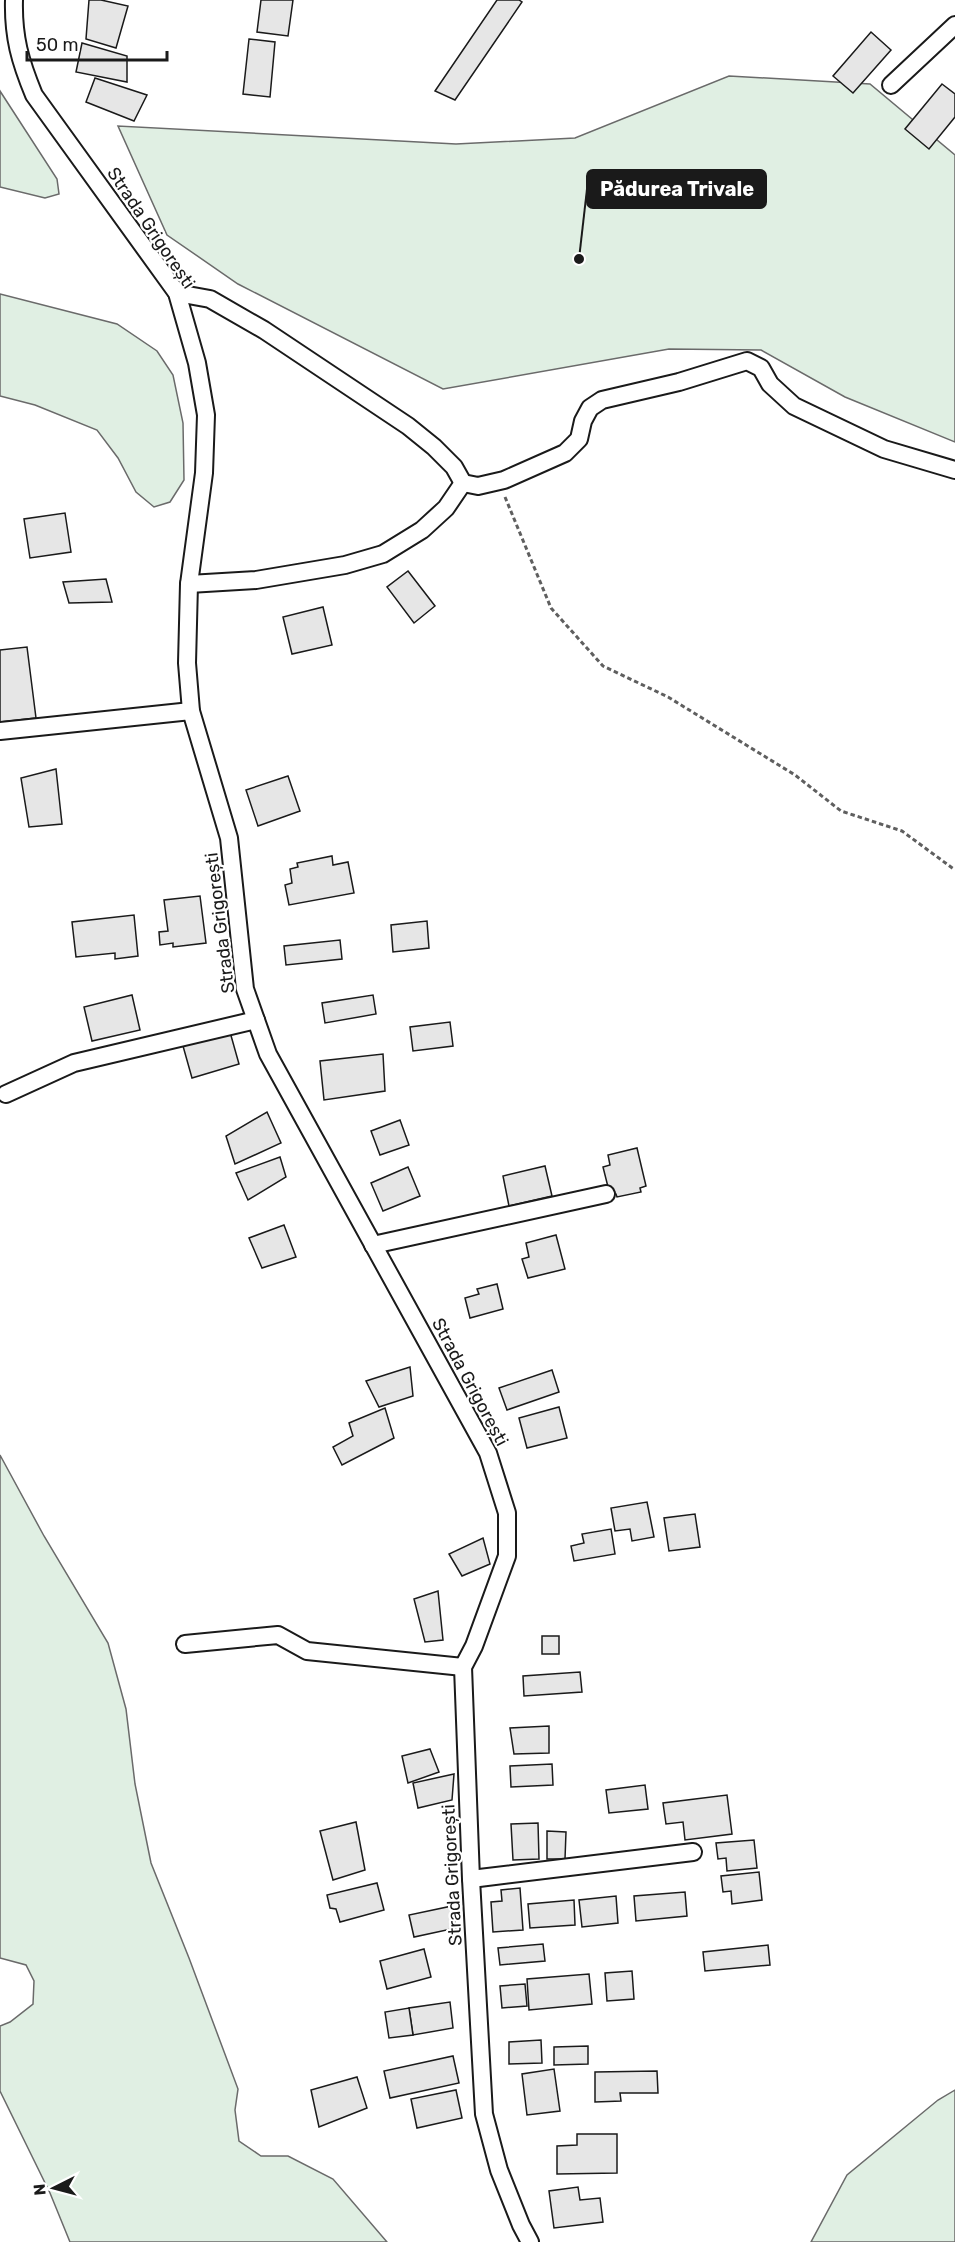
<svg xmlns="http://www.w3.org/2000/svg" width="955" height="2242" viewBox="0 0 955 2242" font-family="Rubik,sans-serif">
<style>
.green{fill:#e0efe3;stroke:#6a6a6a;stroke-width:1.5}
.building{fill:#e6e6e6;stroke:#1a1a1a;stroke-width:1.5}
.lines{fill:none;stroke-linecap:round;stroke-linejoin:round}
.minor-casing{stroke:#1a1a1a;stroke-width:20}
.path{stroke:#5f5f5f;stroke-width:3;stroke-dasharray:4.5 3;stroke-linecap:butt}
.minor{stroke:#fff;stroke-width:16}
.labels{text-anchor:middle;stroke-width:4.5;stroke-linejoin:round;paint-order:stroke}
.street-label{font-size:18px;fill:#1a1a1a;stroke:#fff}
.leader{fill:none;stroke:#1a1a1a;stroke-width:2}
.callout-dot{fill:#1a1a1a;stroke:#fff;stroke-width:2}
.callout{fill:#1a1a1a;stroke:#1a1a1a;stroke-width:2}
.callout-label{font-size:20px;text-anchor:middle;font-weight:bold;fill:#fff}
</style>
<rect width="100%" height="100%" fill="#fff"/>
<g class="green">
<polygon points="729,76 870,84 955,155 955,442 845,397 761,350 669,349 443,389 238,284 167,235 118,126 456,144 575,138"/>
<polygon points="0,91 57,179 59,194 45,198 0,187"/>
<polygon points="0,294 117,324 157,351 173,375 183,423 184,480 170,502 154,507 136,492 118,458 97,430 35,405 0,396"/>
<polygon points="0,1455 44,1536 108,1643 126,1709 135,1784 151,1863 189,1958 238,2089 235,2110 239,2141 261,2156 288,2156 333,2179 387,2242 70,2242 50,2193 0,2091 0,2026 10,2022 33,2004 34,1981 26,1965 0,1958"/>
<polygon points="955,2090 955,2242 811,2242 847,2175 938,2100"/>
</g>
<g class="building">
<polygon points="89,0 101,0 128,6 116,48 86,39"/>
<polygon points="261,0 293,0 288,36 257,32"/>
<polygon points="497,0 519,0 522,2 455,100 435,91"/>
<polygon points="871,32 891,50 853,93 833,76"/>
<polygon points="249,39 275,42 270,97 243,94"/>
<polygon points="82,43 127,56 127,82 76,72"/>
<polygon points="95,78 147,95 134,121 86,102"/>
<polygon points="942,84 955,94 955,117 929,149 905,129"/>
<polygon points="65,513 71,552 30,558 24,519"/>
<polygon points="408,571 435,606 414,623 387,587"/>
<polygon points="106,579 112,602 69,603 63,582"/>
<polygon points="323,607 332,645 292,654 283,617"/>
<polygon points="27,647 36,718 0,722 0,650"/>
<polygon points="56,769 62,824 29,827 21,778"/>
<polygon points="288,776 300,811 258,826 246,790"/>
<polygon points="332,856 333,865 348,862 354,893 289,905 285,885 292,883 290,869 298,867 297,863"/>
<polygon points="200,896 206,943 173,947 173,943 160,945 159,932 168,931 164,900"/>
<polygon points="134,915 138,956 115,959 115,953 76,957 72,922"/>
<polygon points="427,921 429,948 393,952 391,925"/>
<polygon points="340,940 342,959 286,965 284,946"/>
<polygon points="132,995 140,1030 92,1041 84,1007"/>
<polygon points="373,995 376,1014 325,1023 322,1003"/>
<polygon points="450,1022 453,1046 413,1051 410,1027"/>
<polygon points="230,1032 239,1064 192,1078 183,1046"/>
<polygon points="383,1054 385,1091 324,1100 320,1061"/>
<polygon points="267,1112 281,1143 235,1164 226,1136"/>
<polygon points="400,1120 409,1145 380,1155 371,1131"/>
<polygon points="637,1148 646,1186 640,1188 641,1192 617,1197 616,1194 610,1195 603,1167 610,1165 608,1155"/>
<polygon points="280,1157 286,1177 248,1200 236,1173"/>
<polygon points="545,1166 552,1196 509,1206 503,1176"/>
<polygon points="408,1167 420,1196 383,1211 371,1183"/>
<polygon points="284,1225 296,1257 262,1268 249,1238"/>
<polygon points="556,1235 565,1269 528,1278 522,1259 529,1257 526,1243"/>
<polygon points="497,1284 503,1309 470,1318 465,1298 479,1294 477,1289"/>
<polygon points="410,1367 413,1396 379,1407 366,1381"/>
<polygon points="552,1370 559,1392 507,1410 499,1388"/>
<polygon points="559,1407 567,1438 527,1448 519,1418"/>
<polygon points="385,1408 394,1438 342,1465 333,1447 353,1436 349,1423"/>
<polygon points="647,1502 654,1537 632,1541 630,1529 615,1531 611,1508"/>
<polygon points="695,1514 700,1547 669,1551 664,1518"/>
<polygon points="611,1529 615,1554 574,1561 571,1546 584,1543 582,1534"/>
<polygon points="483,1538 490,1564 462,1576 449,1554"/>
<polygon points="438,1591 443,1640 425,1642 414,1599"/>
<rect x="542" y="1636" width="17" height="18"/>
<polygon points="580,1672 582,1692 524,1696 523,1676"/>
<polygon points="549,1726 549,1753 514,1754 510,1728"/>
<polygon points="430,1749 439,1772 408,1783 402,1756"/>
<polygon points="552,1764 553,1785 511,1787 510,1766"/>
<polygon points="454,1774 452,1800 418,1808 413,1783"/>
<polygon points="645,1785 648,1809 609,1813 606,1790"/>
<polygon points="727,1795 732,1834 685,1840 683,1822 666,1824 663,1803"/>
<polygon points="356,1822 365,1870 333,1880 320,1831"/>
<polygon points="538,1823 539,1859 513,1860 511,1824"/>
<polygon points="547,1831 566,1832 565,1859 547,1859"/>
<polygon points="754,1840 757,1868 727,1871 726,1858 718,1859 716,1843"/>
<polygon points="759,1872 762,1900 732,1904 731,1891 723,1892 721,1876"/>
<polygon points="377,1883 384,1910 340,1922 336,1909 330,1908 327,1895"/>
<polygon points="520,1888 523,1930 493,1932 491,1902 502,1901 501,1890"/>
<polygon points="685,1892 687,1916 636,1921 634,1896"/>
<polygon points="616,1896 618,1923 582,1927 579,1900"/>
<polygon points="574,1900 575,1925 530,1928 528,1904"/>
<polygon points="452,1906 456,1928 414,1937 409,1915"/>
<polygon points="543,1944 545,1961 500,1965 498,1948"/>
<polygon points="768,1945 770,1965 705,1971 703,1952"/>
<polygon points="424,1949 431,1977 387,1989 380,1961"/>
<polygon points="632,1971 634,1999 607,2001 605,1973"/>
<polygon points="589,1974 592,2004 529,2010 527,1979"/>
<polygon points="525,1984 527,2006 502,2008 500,1986"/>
<polygon points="450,2002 453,2028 413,2035 409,2008"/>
<polygon points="409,2008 413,2035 389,2038 385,2012"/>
<polygon points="541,2040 542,2063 509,2064 509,2042"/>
<polygon points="588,2046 588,2064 554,2065 554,2047"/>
<polygon points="453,2056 459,2083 390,2098 384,2071"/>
<polygon points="554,2069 560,2111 527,2115 522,2074"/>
<polygon points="657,2071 658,2093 620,2093 621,2101 595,2102 595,2072"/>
<polygon points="357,2077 367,2108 319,2127 311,2090"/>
<polygon points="456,2090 462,2118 417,2128 411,2099"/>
<polygon points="577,2134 617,2134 617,2173 557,2174 557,2146 577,2145"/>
<polygon points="578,2187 580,2200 600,2198 603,2222 554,2228 549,2191"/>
</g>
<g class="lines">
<g class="minor-casing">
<g id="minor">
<path d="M14,0C13,37 20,61 34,95L177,293L197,363L206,415L204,473L189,584L187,663L191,711L229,838L245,989L268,1054L488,1453L507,1513V1556L474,1646L463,1667L471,1879L484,2114L499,2170L521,2225L530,2242"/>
<polyline points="891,85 955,25"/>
<polyline points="177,293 210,299 264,330 408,426 434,447 454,467 463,483 478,486 504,480 565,453 579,439 583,421 590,408 602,400 679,382 747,361 761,368 770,384 794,406 884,449 955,470"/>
<polyline points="189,584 256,580 345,565 383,554 422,530 446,508 463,483"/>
<polyline points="0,731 191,711"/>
<polyline points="6,1094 74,1063 256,1020"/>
<polyline points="373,1245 606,1194"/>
<polyline points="185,1644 278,1635 307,1651 463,1667"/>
<polyline points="471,1879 693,1852"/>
</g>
</g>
<polyline class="path" points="505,497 551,608 603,666 668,697 795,775 841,811 902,831 955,870"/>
<use href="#minor" class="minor"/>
</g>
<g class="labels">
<g class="street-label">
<text transform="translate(151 228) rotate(56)" y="6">Strada Grigorești</text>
<text transform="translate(220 923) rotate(-97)" y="6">Strada Grigorești</text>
<text transform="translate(470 1382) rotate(62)" y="6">Strada Grigorești</text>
<text transform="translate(452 1875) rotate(-93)" y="6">Strada Grigorești</text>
</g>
</g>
<path class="leader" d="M579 259L587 189"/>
<circle class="callout-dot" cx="579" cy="259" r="6"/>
<rect class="callout" x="587" y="170" width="179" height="38" rx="6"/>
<g class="callout-label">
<text x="677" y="196">Pădurea Trivale</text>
</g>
<g transform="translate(54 2188) rotate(264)" stroke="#ffffff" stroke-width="4.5" paint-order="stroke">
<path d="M0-4.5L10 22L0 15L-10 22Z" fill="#1a1a1a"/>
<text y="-9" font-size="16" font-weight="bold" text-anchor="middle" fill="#1a1a1a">N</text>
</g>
<path d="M27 51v9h140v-9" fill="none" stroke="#1a1a1a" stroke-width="3"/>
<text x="36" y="51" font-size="18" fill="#1a1a1a" stroke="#ffffff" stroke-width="4.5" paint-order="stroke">50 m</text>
</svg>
